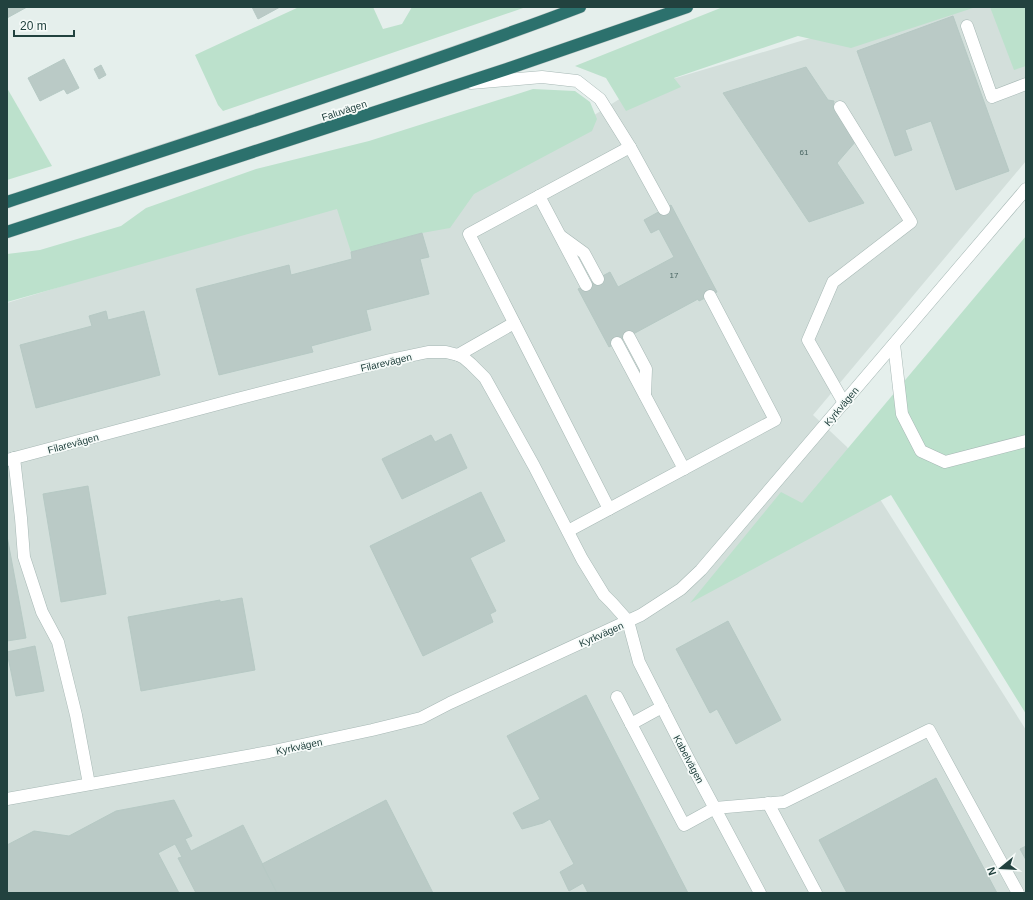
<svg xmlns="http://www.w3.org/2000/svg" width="1033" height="900" viewBox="0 0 1033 900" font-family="Helvetica,sans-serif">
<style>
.built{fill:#d3dfdb}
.green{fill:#bce1cc}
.building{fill:#bacac6;stroke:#b6c9c4}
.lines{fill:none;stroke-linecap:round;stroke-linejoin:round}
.minor-casing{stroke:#a7b8b5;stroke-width:13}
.highway-casing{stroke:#c1cac9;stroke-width:13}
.minor{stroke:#fff;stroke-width:12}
.highway{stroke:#2c716d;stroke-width:12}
.labels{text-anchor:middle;stroke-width:3.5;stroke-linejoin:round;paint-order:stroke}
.number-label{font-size:8px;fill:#486461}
.street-label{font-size:10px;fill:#22423f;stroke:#f6fbf9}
</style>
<rect width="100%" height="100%" fill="#e5efec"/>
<polygon class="built" points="915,7 1026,7 1026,161 813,415 847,447 1026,730 1026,893 7,893 7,303 349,198 434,217 632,91"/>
<g class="green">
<polygon points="299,7 373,7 383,29 402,24 412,7 526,7 223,111 218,105 195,55"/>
<polygon points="723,7 976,7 851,48 798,36 674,78 681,87 626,111 606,78 575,66"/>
<polygon points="990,7 1026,7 1026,66 1014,70"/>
<polygon points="7,88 52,166 7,180"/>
<polygon points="533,89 575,91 590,102 597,119 592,131 474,194 450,228 422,233 351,252 337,209 7,302 7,254 40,250 121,226 146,208 256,169 369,141"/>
<polygon points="1026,236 1026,714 891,495 690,603 781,492 802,503"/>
</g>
<g class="building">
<polygon points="7,7 27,7 7,18"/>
<polygon points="252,7 280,7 258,19"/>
<polygon points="953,16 1009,171 956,190 931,121 905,130 912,150 895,156 857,51"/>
<polygon points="64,59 79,88 67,94 64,89 40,101 28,78"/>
<polygon points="101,65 106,75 99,79 94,69"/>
<polygon points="806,67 828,100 834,101 833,107 856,141 837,163 864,203 809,222 723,93"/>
<polygon points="671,205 717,292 699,301 698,299 609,347 578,289 610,272 618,287 674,257 659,229 651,233 644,220"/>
<polygon points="422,233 429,257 420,259 429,294 366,310 371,330 311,346 313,352 219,375 196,289 289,265 291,275 352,259 351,252"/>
<polygon points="106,311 108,320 144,311 160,375 36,408 20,345 92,326 89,316"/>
<polygon points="451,434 467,468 402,499 382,459 431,435 435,442"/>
<polygon points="88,486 106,594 61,602 43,494"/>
<polygon points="481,492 505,541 470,558 496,611 490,614 493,622 423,656 370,546"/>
<polygon points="7,536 26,638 7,641"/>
<polygon points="242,598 255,670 141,691 128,617 220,600 220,602"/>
<polygon points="728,621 781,720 736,744 717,709 710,713 676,649"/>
<polygon points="35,646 44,691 16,696 7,652"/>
<polygon points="586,695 688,893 588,893 583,883 569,891 560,872 574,864 550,819 543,823 522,829 513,813 540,799 507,736"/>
<polygon points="936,778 997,893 847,893 819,840"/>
<polygon points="174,800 192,836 185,839 191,851 243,825 277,893 196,893 178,858 182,857 175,844 158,853 179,893 7,893 7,845 34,831 69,836 116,811"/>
<polygon points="386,800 433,893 277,893 262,864"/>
<polygon points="1026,846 1026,860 1020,849"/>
</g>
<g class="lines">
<g class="minor-casing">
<g id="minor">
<polyline points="967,26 992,97 1026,84"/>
<polyline points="471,83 542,77 577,81 600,99 630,147"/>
<polyline points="840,107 911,222 833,282 808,340 844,403"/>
<polyline points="539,196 586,285"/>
<polyline points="664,209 630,147 469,234 609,509 775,420 710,296"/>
<polyline points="562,237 584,253 598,279"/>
<polyline points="629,337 646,369 645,395"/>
<polyline points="617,343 684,469"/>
<polyline points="894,344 902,414 921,451 945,462 1026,441"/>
<polyline points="458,355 514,323"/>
<polyline points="14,458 21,518 24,557 42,612 58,642 76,715 89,784"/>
<polyline points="7,460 237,399 390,360 428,352 446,352 458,355 464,358 471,364 485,378 534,466 582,559 604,595 612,603 628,621 639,662 688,758 760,893"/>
<polyline points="568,531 609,509"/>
<polyline points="617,697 631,724"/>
<polyline points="662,707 631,724 684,825 715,808 784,802 929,730 1018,893"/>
<polyline points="7,799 269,752 372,730 421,718 450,703 641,615 681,589 701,570 1026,189"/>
<polyline points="768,803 816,893"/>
</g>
</g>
<g class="highway-casing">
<g id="highway">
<path d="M7,202C119,165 231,129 342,91C422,64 501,37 580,7"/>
<polyline points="7,232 507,69 687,7"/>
</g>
</g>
<use href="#minor" class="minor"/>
<use href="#highway" class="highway"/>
</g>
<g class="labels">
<g class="number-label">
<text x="804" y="155">61</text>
<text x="674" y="278">17</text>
</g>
<g class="street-label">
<text transform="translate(344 110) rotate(-18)" y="4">Faluvägen</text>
<text transform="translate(386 362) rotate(-13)" y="4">Filarevägen</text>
<text transform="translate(841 406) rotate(-50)" y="4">Kyrkvägen</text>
<text transform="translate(73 443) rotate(-15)" y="4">Filarevägen</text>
<text transform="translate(601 634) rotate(-24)" y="4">Kyrkvägen</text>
<text transform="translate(299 746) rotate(-12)" y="4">Kyrkvägen</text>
<text transform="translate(689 759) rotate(62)" y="4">Kabelvägen</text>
</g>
</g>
<rect width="1033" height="900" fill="none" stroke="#22423f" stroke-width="16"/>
<g transform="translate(1001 868) rotate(252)" stroke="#f6fbf9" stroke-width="3" paint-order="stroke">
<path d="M0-3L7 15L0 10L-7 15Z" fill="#22423f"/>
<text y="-6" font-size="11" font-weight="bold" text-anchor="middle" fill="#22423f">N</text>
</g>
<path d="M14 30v6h60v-6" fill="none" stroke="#22423f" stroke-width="2"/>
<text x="20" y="30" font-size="12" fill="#22423f" stroke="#f6fbf9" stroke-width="3" paint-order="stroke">20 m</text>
</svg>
